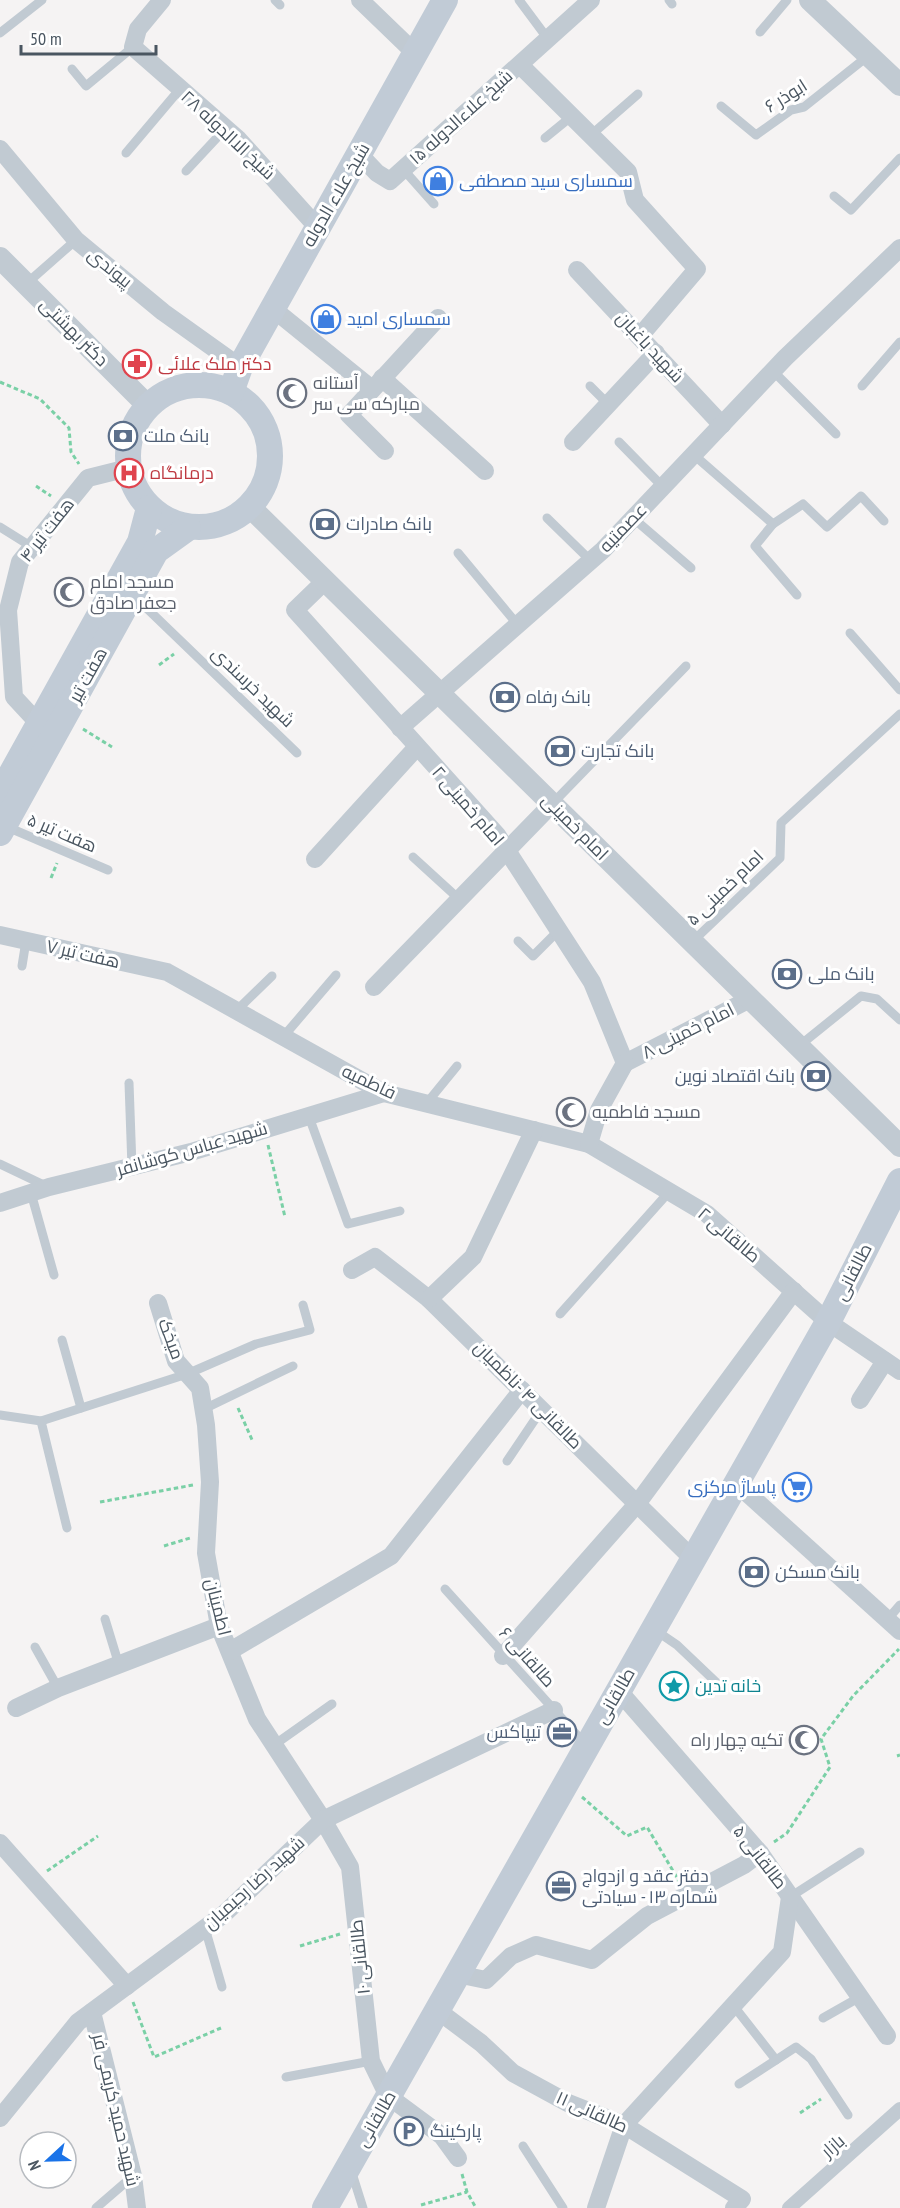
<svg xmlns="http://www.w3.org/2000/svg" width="900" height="2208" viewBox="0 0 900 2208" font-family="'PT Sans Narrow',Cairo,sans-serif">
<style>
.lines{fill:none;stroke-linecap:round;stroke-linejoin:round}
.path{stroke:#7ad0a6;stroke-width:3;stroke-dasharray:4.5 3;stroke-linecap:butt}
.service{stroke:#c1cad2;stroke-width:9}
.pedestrian{stroke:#c1cad2;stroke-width:14}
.minor{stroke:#c1cad2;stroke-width:18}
.tertiary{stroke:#c1cad2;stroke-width:22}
.secondary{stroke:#c1cbd6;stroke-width:26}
.labels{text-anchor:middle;stroke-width:6;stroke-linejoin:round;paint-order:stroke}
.street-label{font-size:18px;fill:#4a5661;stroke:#fff}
.shop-label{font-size:18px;fill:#366cbe;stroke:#fff;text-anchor:start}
.health-label{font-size:18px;fill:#be3a42;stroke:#fff;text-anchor:start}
.worship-label{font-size:18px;fill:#5b616d;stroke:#fff;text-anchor:start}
.service-label{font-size:18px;fill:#4e5e75;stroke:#fff;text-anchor:start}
.culture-label{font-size:18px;fill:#0d838f;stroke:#fff;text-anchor:start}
</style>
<rect width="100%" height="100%" fill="#f5f3f3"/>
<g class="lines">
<g class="path">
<polyline points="0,382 40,399 69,428 71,452 79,464"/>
<polyline points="36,486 51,496"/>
<polyline points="159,665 174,654"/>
<polyline points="83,729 112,747"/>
<polyline points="51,878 57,863"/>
<polyline points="268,1145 285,1217"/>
<polyline points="238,1408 253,1442"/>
<polyline points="100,1502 193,1485"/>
<polyline points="164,1546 190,1538"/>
<polyline points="897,1756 900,1755"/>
<polyline points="582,1797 627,1836 647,1827 679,1881"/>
<polyline points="774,1842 787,1833 830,1767 821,1739 853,1696 899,1649"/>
<polyline points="47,1871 98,1836"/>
<polyline points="300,1946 340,1934"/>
<polyline points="133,2002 154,2057 221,2028"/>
<polyline points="800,2113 821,2099"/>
<polyline points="462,2174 467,2192 476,2208"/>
<polyline points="421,2205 467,2192"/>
</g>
<g class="service">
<polyline points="275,0 280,5"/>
<polyline points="519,0 548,39"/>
<polyline points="669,0 672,4"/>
<polyline points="760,32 787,0"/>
<polyline points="0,33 42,0"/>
<polyline points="72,69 86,86 133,47"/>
<polyline points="721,106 756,135 791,110 804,107 868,56"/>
<polyline points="591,135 638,94"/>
<polyline points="545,138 572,116"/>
<polyline points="126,153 180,89"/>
<polyline points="403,169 434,204"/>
<polyline points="186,171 226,128"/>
<polyline points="834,196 851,210 900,158"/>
<polyline points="26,284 76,240"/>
<polyline points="773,371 836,434"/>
<polyline points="590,386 608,404"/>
<polyline points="862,386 900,342"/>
<polyline points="619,442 663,487"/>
<polyline points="694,455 773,524 803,504 827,527 861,496 884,521"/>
<polyline points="547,518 590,560"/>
<polyline points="633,518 691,568"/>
<polyline points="773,524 755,546 797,595"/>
<polyline points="0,527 32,547"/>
<polyline points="458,553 517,624"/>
<polyline points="134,596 297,753"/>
<polyline points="850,633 900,690"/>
<polyline points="552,804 686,666"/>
<polyline points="5,826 108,870"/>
<polyline points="413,857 459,899"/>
<polyline points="518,941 533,956 559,930"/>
<polyline points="692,942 780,858 781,823 900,714"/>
<polyline points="22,966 26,941"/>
<polyline points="236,1011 272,976"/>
<polyline points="283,1037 336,975"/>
<polyline points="799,1046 861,996 877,999 900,1020"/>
<polyline points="129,1083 132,1167"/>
<polyline points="426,1104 457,1066"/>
<polyline points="308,1114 348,1224 400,1211"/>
<polyline points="0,1164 46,1186"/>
<polyline points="31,1193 54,1275"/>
<polyline points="560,1314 669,1192"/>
<polyline points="62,1340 81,1408"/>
<polyline points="204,1409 293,1366"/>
<polyline points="0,1415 41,1421 187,1374 256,1344 310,1330 303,1305"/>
<polyline points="41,1421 67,1528"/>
<polyline points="507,1461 542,1409"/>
<polyline points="445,1589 585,1744"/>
<polyline points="105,1619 119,1665"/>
<polyline points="887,1620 900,1605"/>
<polyline points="655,1630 677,1645 718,1684"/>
<polyline points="35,1647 58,1688"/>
<polyline points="274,1745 332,1704"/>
<polyline points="790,1897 860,1852"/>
<polyline points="205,1928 222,1987"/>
<polyline points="733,2005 776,2060"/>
<polyline points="823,2018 860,1997"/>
<polyline points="286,2077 371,2061"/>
<polyline points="739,2084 796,2047 811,2059 848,2115"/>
<polyline points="523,2146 563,2208"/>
<polyline points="351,2170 363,2208"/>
<polyline points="96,2208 133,2176"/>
</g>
<polyline class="pedestrian" points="789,2208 900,2109"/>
<g class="minor">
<polyline points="162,0 138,29 133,47 238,139 318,228"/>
<polyline points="360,0 416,54"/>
<polyline points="520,65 628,172 635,200 697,269 640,336"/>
<polyline points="0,149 76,240 163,312 240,367"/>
<polyline points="360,155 377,173 390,181 591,0"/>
<polyline points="577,270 722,425"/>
<polyline points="272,308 372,389"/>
<polyline points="382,378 485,471"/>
<polyline points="573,442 656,353"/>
<polyline points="385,451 349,415 438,318"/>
<polyline points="325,581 295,610 497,835 592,982 625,1063"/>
<polyline points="39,724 14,697 8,610 20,562 88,478 128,468"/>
<polyline points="400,728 603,550 785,358 900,248"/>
<polyline points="315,859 416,748"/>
<polyline points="0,935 167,972 384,1093 589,1144 707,1214 828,1322 900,1371"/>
<polyline points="374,987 552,804"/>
<polyline points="625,1063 750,999"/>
<polyline points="589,1144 599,1110 625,1063"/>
<polyline points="0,1203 49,1187 191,1152 384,1093"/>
<polyline points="352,1270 375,1257 429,1299 693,1559"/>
<polyline points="429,1299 473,1257 534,1130"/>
<polyline points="158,1303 176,1361 200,1388 206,1425 210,1482 206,1553 219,1626 257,1719 323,1820 350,1867 371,2061 388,2096 442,2136 458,2158"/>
<polyline points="860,1400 885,1361"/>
<polyline points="736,1483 900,1631"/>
<polyline points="230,1651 391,1556 522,1390"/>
<polyline points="503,1656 637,1504 794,1291"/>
<polyline points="618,1690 760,1853 887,2036"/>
<polyline points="16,1708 58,1688 219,1626"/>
<polyline points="0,1843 127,1986"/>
<polyline points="457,1974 486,1980 511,1956 536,1945 592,1960 647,1916 744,1865 760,1853"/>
<polyline points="437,2010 481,2043 513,2073 568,2103 624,2125 742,2199 734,2208"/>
<polyline points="92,2012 133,2176 137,2208"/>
<polyline points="0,2118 78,2022 224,1914 323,1820 554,1710"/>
<polyline points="596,2208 624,2125 782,1952 790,1897"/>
</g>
<g class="tertiary">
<polyline points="810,0 900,85"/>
<polyline points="0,258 148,406"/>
<polyline points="250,507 900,1146"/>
</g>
<g class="secondary">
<circle cx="199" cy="456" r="71"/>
<polyline points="231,392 240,367 445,0"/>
<polyline points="0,794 140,542 149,508"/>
<polyline points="0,833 156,551 188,528"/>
<polyline points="325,2208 828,1322 900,1181"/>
</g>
</g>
<defs>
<g id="shop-ring" transform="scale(1.5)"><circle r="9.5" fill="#fff" stroke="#3f7fe0" stroke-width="1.5"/><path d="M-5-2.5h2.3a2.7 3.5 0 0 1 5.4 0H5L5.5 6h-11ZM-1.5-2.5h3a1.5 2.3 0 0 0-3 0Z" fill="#3f7fe0"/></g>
<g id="pharmacy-ring" transform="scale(1.5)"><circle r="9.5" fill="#fff" stroke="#e0444e" stroke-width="1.5"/><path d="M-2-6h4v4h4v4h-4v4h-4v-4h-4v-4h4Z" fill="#e0444e"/></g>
<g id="mosque-ring" transform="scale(1.5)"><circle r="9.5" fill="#fff" stroke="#6b7280" stroke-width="1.5"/><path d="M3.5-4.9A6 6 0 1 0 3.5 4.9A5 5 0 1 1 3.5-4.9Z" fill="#6b7280"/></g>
<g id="bank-ring" transform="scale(1.5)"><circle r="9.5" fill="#fff" stroke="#5c6f8a" stroke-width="1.5"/><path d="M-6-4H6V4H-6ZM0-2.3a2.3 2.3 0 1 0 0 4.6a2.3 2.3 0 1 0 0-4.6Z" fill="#5c6f8a"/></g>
<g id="hospital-ring" transform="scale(1.5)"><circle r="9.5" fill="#fff" stroke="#e0444e" stroke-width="1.5"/><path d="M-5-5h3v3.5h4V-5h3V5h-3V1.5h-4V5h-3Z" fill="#e0444e"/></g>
<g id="supermarket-ring" transform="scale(1.5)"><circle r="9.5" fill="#fff" stroke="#3f7fe0" stroke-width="1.5"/><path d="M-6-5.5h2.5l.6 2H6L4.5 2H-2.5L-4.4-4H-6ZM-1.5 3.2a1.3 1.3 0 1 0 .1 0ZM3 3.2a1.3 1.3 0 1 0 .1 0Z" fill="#3f7fe0"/></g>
<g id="sight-ring" transform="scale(1.5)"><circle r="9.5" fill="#fff" stroke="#0f9aa8" stroke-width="1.5"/><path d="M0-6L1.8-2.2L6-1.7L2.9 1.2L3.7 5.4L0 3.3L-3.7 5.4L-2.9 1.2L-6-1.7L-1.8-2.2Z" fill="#0f9aa8"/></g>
<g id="office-ring" transform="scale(1.5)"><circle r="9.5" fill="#fff" stroke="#5c6f8a" stroke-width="1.5"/><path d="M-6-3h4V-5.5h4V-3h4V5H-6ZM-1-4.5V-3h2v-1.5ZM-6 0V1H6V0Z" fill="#5c6f8a"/></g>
<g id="parking-ring" transform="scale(1.5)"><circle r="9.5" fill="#fff" stroke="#5c6f8a" stroke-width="1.5"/><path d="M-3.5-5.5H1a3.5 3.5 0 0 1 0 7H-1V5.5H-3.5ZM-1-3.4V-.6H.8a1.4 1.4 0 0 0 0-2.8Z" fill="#5c6f8a"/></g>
</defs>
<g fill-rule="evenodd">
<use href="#shop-ring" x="438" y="181"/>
<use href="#shop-ring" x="326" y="319"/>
<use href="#pharmacy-ring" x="137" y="364"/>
<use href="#mosque-ring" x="292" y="393"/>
<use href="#bank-ring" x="123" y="436"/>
<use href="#hospital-ring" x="129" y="473"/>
<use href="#bank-ring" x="325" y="524"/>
<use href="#mosque-ring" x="69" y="592"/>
<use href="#bank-ring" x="505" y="697"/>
<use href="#bank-ring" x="560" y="751"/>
<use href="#bank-ring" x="787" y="974"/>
<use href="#bank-ring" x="816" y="1076"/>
<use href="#mosque-ring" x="571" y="1112"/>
<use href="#supermarket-ring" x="797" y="1487"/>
<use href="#bank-ring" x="754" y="1572"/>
<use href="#sight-ring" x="674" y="1686"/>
<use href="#office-ring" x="562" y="1732"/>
<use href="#mosque-ring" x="804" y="1740"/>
<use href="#office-ring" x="561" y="1886"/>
<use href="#parking-ring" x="409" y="2131"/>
</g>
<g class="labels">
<g class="street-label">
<text transform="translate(786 96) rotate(-32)" y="6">ابوذر ۶</text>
<text transform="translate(461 117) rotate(-42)" y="6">شیخ علاءالدوله ۱۵</text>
<text transform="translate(228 135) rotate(43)" y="6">شیخ الاالدوله ۲۸</text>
<text transform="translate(336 195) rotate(-60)" y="6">شیخ علاء الدوله</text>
<text transform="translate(110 268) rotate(39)" y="6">پیوندی</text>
<text transform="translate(74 332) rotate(45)" y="6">دکتر بهشتی</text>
<text transform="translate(650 347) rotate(47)" y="6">شهید باغبان</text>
<text transform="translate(623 528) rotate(-46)" y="6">عصمتیه</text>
<text transform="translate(47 530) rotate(-52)" y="6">هفت تیر ۴</text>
<text transform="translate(88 675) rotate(-61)" y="6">هفت تیر</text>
<text transform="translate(253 687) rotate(44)" y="6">شهید خرسندی</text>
<text transform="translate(468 806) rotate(49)" y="6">امام خمینی ۲</text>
<text transform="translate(575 827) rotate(45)" y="6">امام خمینی</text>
<text transform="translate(62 833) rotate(23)" y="6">هفت تیر ۵</text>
<text transform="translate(725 888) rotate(-44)" y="6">امام خمینی ۵</text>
<text transform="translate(83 954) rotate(13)" y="6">هفت تیر ۷</text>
<text transform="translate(688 1031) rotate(-27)" y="6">امام خمینی ۸</text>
<text transform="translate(369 1082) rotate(25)" y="6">فاطمیه</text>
<text transform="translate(192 1149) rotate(-16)" y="6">شهید عباس کوشانفر</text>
<text transform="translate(729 1235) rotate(40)" y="6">طالقانی ۲</text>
<text transform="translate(853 1272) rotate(-63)" y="6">طالقانی</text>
<text transform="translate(171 1339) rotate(70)" y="6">میخک</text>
<text transform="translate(528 1395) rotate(45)" y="6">طالقانی ۴ -ناظمیان</text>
<text transform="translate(218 1607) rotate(76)" y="6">اطمینان</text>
<text transform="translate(527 1657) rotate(48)" y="6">طالقانی ۶</text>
<text transform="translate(615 1696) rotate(-60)" y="6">طالقانی</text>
<text transform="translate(760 1857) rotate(52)" y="6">طالقانی ۵</text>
<text transform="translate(254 1883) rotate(-42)" y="6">شهید رضا رحیمیان</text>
<text transform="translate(360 1957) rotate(-96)" y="6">طالقانی ۱۰</text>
<text transform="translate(116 2110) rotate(77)" y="6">شهید حمید کریمی فر</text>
<text transform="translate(592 2112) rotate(24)" y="6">طالقانی ۱۱</text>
<text transform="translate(376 2119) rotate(-60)" y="6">طالقانی</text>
<text transform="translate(833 2146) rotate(-41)" y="6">بازار</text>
</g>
<g class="shop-label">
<text x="459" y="187">سمساری سید مصطفی</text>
<text x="347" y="325">سمساری امید</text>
<text x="776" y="1493" text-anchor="end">پاساژ مرکزی</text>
</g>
<g class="health-label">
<text x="158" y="370">دکتر ملک علائی</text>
<text x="150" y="479">درمانگاه</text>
</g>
<g class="worship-label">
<text x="313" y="389">آستانه<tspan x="313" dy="21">مبارکه سی سر</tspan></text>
<text x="90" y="588">مسجد امام<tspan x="90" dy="21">جعفر صادق</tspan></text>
<text x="592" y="1118">مسجد فاطمیه</text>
<text x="783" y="1746" text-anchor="end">تکیه چهار راه</text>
</g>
<g class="service-label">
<text x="144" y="442">بانک ملت</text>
<text x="346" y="530">بانک صادرات</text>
<text x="526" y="703">بانک رفاه</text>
<text x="581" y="757">بانک تجارت</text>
<text x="808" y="980">بانک ملی</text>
<text x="795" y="1082" text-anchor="end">بانک اقتصاد نوین</text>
<text x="775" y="1578">بانک مسکن</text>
<text x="541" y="1738" text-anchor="end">تیپاکس</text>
<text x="582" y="1882">دفتر عقد و ازدواج<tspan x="582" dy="21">شماره ۱۳ - سیادتی</tspan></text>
<text x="430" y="2137">پارکینگ</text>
</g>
<g class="culture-label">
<text x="695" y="1692">خانه تدین</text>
</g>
</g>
<g transform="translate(48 2160) rotate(248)"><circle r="28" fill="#ffffff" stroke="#b7bbc0" stroke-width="1.5"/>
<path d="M0-4.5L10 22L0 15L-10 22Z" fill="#1a73e8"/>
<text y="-9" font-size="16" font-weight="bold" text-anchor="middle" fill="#4a5661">N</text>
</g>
<path d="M21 45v9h135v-9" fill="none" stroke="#4a5661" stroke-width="3"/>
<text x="30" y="45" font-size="18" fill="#4a5661" stroke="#ffffff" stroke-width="4.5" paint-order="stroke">50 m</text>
</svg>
